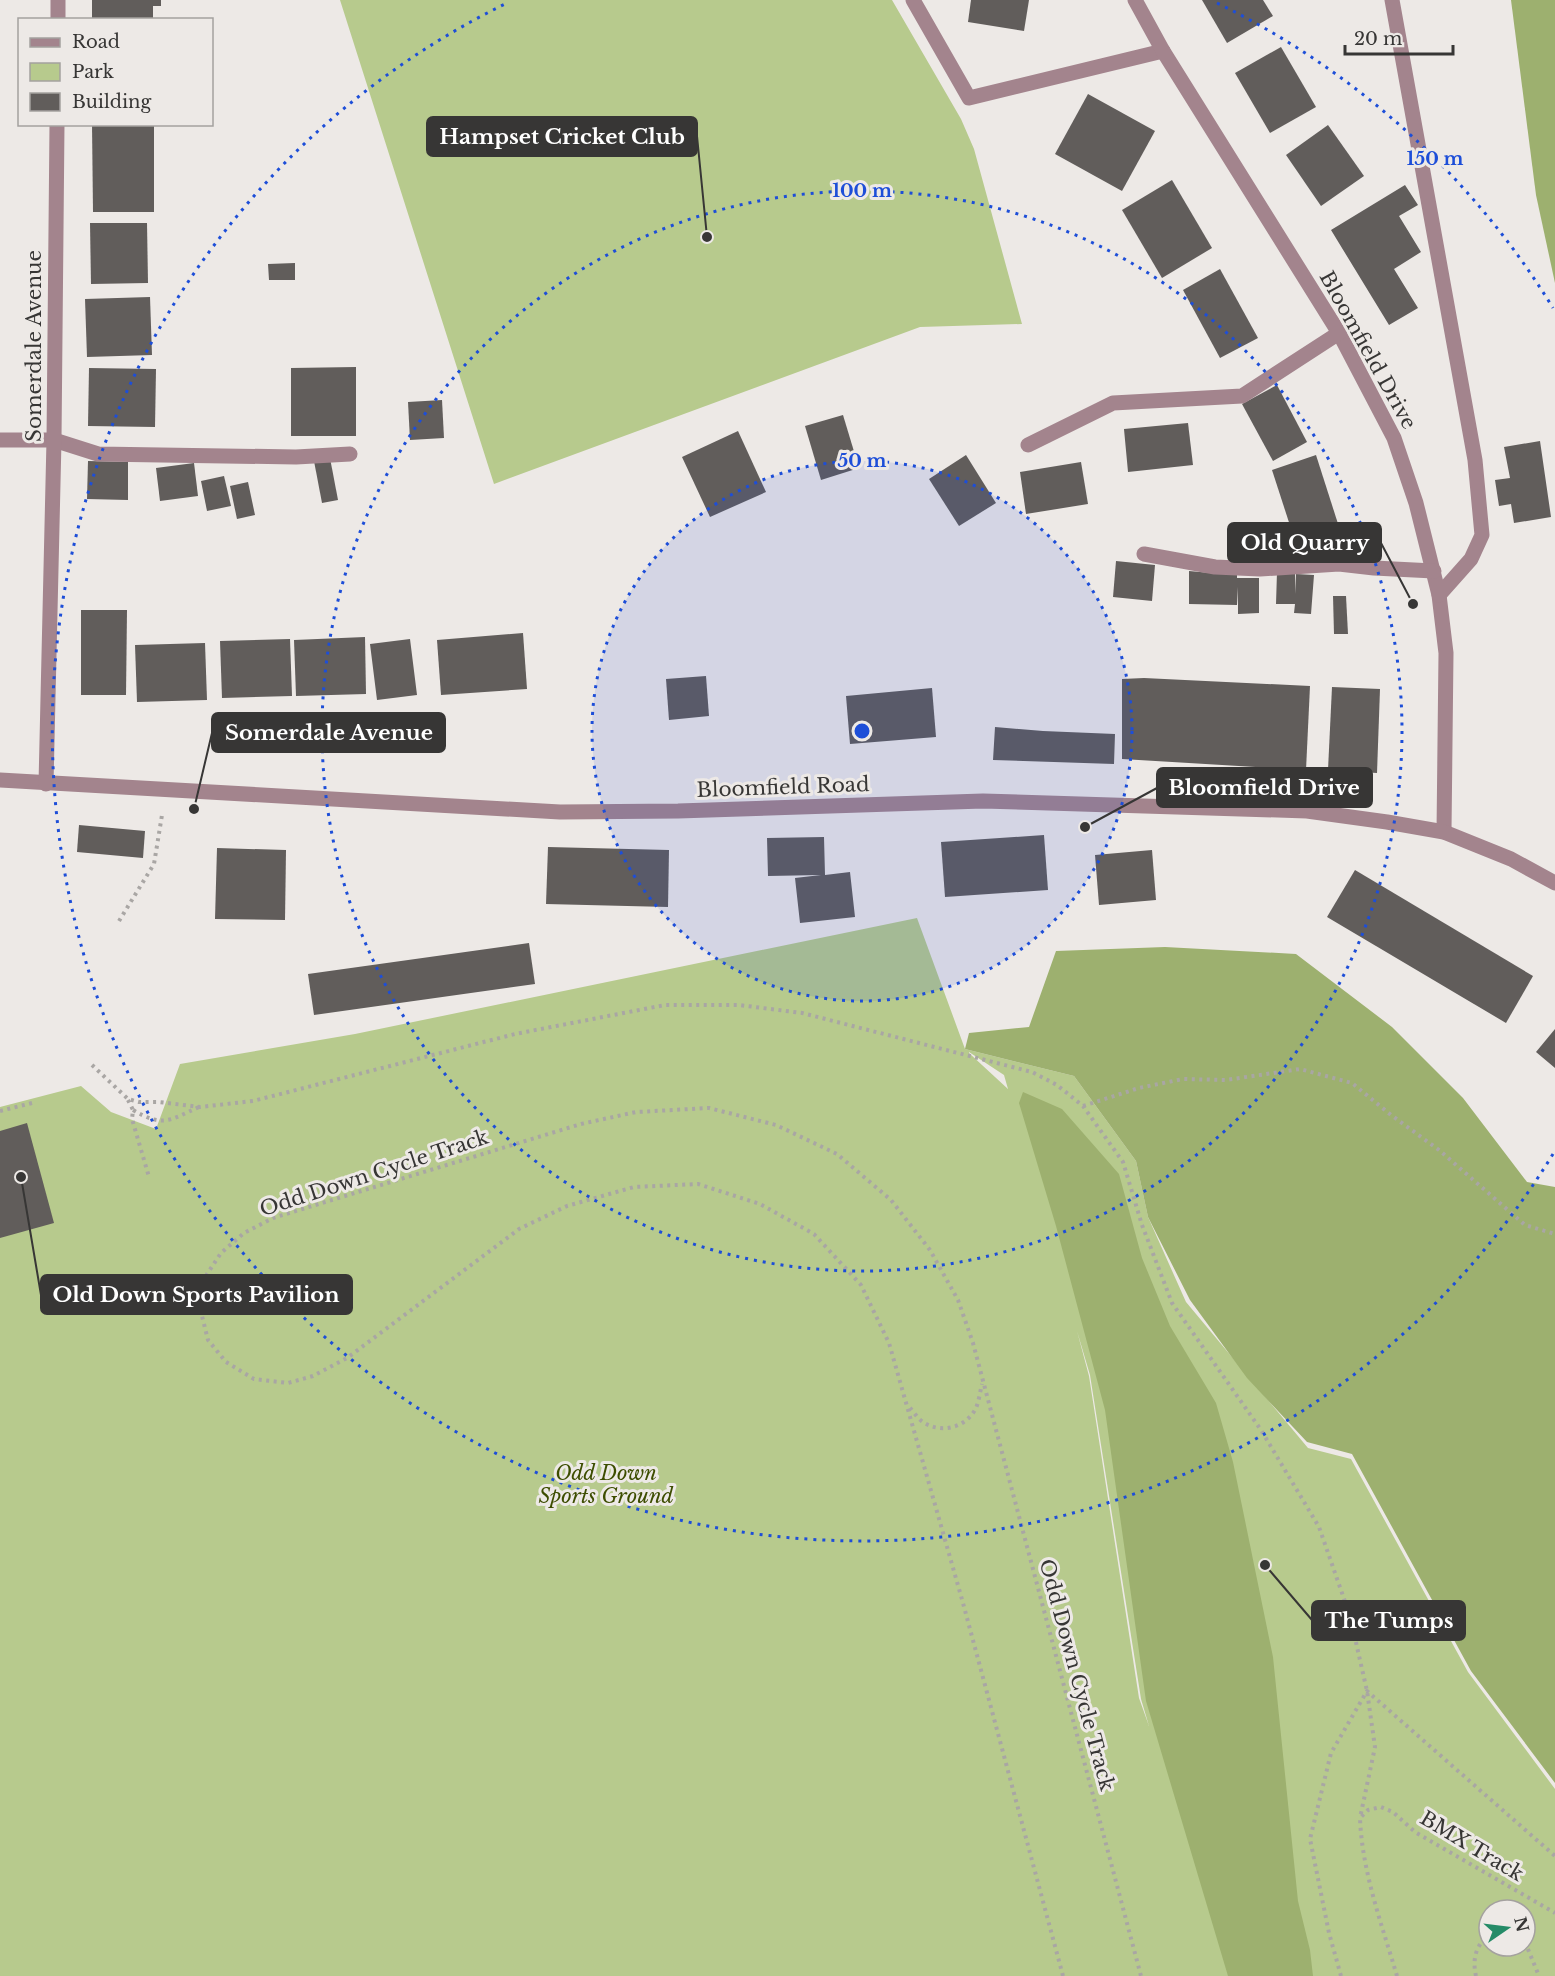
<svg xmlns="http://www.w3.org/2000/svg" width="1555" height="1976" viewBox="0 0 1555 1976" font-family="'Libre Baskerville',serif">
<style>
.green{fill:#b7ca8d;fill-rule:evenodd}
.forest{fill:#9db06f}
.building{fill:#615d5b}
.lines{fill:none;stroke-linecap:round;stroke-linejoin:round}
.path{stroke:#a9a6a4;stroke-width:4;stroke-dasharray:3 4.5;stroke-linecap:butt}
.minor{stroke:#a3848d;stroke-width:15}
.ring{fill:none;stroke:#1d4ed8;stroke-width:3;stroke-dasharray:3 6}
.labels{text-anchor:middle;stroke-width:6;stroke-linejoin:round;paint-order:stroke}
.street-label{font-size:20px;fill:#373635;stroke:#ede9e6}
.park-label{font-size:20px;font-style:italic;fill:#3d4d00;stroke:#ede9e6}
.centre{fill:#1d4ed8;stroke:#ede9e6;stroke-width:3}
.ring-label{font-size:18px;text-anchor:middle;font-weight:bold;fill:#1d4ed8;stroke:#ede9e6;stroke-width:6;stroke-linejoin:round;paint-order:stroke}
.leader{fill:none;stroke:#373635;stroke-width:2}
.callout-dot{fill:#373635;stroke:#ede9e6;stroke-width:2}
.callout{fill:#373635;stroke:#373635;stroke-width:2}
.callout-label{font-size:21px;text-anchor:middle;font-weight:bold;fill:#fff}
</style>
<rect width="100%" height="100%" fill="#ede9e6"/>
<g class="green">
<polygon points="340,0 892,0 961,119 974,149 1022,324 920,327 494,484"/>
<path d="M917,918L965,1049L1074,1076L1136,1161L1148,1217L1186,1302L1308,1448L1351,1459L1468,1672L1555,1789V1976H0V1107L81,1086L111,1112L156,1129L180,1064L355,1034ZM969,1052L1004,1075L1008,1089L969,1053ZM1077,1331L1090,1375L1141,1699L1149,1726L1139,1698L1089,1376ZM1489,1910H1525V1946H1489Z"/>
</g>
<g class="forest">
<polygon points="1511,0 1555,0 1555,283 1536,195"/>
<polygon points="1165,947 1296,954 1392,1027 1463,1098 1527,1182 1555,1187 1555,1783 1471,1671 1352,1454 1307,1442 1247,1378 1190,1300 1148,1217 1136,1161 1074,1076 965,1049 969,1033 1029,1027 1056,951"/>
<polygon points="1023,1092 1062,1109 1119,1174 1142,1258 1170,1326 1216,1403 1233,1462 1273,1657 1298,1901 1310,1950 1313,1976 1228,1976 1146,1701 1105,1410 1056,1226 1019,1103"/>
</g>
<g class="building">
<polygon points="92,0 161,0 161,6 153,6 153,20 92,20"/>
<polygon points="971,0 1029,0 1024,31 968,22"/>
<polygon points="1202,0 1263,0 1273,16 1227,43"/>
<polygon points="1281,47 1316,107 1270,133 1235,73"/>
<polygon points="1088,94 1155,131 1122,191 1055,154"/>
<polygon points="92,124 154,124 154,212 93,212"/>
<polygon points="1328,125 1364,176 1321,206 1286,155"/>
<polygon points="1172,180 1212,248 1162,278 1122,210"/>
<polygon points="1405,185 1418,205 1399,216 1421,252 1394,269 1418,308 1389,325 1331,230"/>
<polygon points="90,223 147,223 148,283 91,284"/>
<polygon points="295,263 295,280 269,280 268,264"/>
<polygon points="1220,269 1258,338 1220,358 1183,290"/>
<polygon points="150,297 152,355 87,357 85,299"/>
<polygon points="356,367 356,436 291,436 291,368"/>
<polygon points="89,368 156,369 155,427 88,426"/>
<polygon points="1277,385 1307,442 1273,461 1242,404"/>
<polygon points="442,400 444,438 410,440 408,402"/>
<polygon points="843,415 859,468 821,480 805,426"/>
<polygon points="1188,423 1193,465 1128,472 1124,429"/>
<polygon points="738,431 766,492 710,517 682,457"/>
<polygon points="1540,441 1551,517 1514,523 1511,504 1499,506 1495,480 1510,478 1504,447"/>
<polygon points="966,455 996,503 959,526 929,479"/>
<polygon points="1316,455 1340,530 1296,544 1272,470"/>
<polygon points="330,458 338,500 322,503 314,461"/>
<polygon points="88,461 128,462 128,500 87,499"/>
<polygon points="1081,462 1088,504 1026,514 1020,472"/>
<polygon points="194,463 198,496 160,501 156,468"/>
<polygon points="224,476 231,506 207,511 201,481"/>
<polygon points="248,482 255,515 237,519 230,486"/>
<polygon points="1116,561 1155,565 1152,601 1113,597"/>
<polygon points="1237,570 1237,578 1259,578 1259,613 1238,614 1238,587 1237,605 1189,604 1189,571 1211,573"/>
<polygon points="1277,572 1295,572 1295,594 1296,574 1314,575 1311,614 1294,613 1295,604 1276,604"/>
<polygon points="1333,596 1346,596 1348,634 1334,634"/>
<polygon points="81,610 127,610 126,695 81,695"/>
<polygon points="523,633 527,689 441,695 437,640"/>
<polygon points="365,637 366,694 296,696 294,640"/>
<polygon points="290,639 292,696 222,698 220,641"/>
<polygon points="410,639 417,695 377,700 370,644"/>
<polygon points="205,643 207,700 137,702 135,645"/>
<polygon points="706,676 709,716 669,720 666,679"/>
<polygon points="1144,678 1310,686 1306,770 1122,759 1122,679"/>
<polygon points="1332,687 1380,689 1377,773 1328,770"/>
<polygon points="932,688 936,737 850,744 846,696"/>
<polygon points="995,727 1043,731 1115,734 1114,764 993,760"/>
<polygon points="79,825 145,831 143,858 77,852"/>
<polygon points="1044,835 1048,890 945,897 941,842"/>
<polygon points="824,837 825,875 850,872 855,917 800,923 795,878 821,875 768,876 767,838"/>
<polygon points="548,847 669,850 668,907 546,904"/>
<polygon points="217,848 286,850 285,920 215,919"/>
<polygon points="1152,850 1156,900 1099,905 1095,855"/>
<polygon points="1355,870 1533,976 1506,1023 1327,917"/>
<polygon points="529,943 535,984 314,1015 308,974"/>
<polygon points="1555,1029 1555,1068 1536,1052"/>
<polygon points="27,1123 54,1223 0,1238 0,1131"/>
</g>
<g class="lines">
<g class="path">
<polyline points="119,921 154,864 162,815"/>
<polyline points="92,1065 128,1099 139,1102 159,1102 200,1107 253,1101 515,1034 665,1005 739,1005 802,1013 1032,1072 1057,1085 1083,1106 1123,1162 1142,1225 1172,1303 1261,1430 1319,1527 1350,1616 1367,1691 1375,1747 1360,1818"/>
<polyline points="128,1100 133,1110 132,1119 149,1177"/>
<polyline points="1083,1106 1139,1088 1183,1079 1226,1080 1300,1069 1352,1083 1391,1115 1439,1150 1525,1225 1555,1234"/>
<path d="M133,1110C163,1128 170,1120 199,1107"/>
<polyline points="0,1111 36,1102"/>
<path d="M910,1408C914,1412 918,1419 923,1422C941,1434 966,1428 976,1408C979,1401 980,1392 982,1384"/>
<polyline points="1525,1942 1539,1976"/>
<polyline points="1063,1976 963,1603 889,1343 861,1285 814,1234 760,1204 698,1184 634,1187 567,1206 519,1229 347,1358 313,1376 288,1383 254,1379 226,1362 208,1340 199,1304 207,1274 221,1253 244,1233 273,1218 581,1124 636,1112 709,1108 776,1125 837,1154 891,1200 930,1250 958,1300 973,1343 1141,1976"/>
<polyline points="1341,1976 1329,1933 1310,1839 1331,1753 1367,1691 1555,1856"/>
<path d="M1397,1976C1382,1925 1362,1872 1360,1818L1368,1810L1381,1807L1393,1812L1415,1832L1555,1913"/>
<path d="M1476,1976C1472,1959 1476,1945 1489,1935"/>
</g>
<g class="minor">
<polyline points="913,0 969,98 1163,51"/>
<polyline points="1135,0 1163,51 1339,333 1394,438 1416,503 1439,595 1446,653 1444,832"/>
<polyline points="1392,0 1475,460 1482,535 1471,559 1439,595"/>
<polyline points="58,20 58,0"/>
<polyline points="0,440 54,440 98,454 296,457 350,454"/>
<polyline points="1028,445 1113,403 1242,396 1339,333"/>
<polyline points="1144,554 1215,567 1260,569 1339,564 1374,568 1434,571"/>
<polyline points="0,780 560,812 678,811 983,801 1307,811 1387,822 1444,832 1511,859 1555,883"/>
<polyline points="46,784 54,440 57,124"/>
</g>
</g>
<circle cx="862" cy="731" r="270" fill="#1d4ed8" fill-opacity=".12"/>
<g class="ring">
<circle cx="862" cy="731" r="270"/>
<circle cx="862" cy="731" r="540"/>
<path d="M1553 1154A810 810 0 1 1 507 3M1217 3A810 810 0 0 1 1553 308"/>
</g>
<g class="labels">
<g class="street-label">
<text transform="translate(34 346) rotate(-90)" y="7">Somerdale Avenue</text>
<text transform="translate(1368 350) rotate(61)" y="7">Bloomfield Drive</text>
<text transform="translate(783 787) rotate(-2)" y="7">Bloomfield Road</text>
<text transform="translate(374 1173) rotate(-18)" y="7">Odd Down Cycle Track</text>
<text transform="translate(1077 1675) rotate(75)" y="7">Odd Down Cycle Track</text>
<text transform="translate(1472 1846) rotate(31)" y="7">BMX Track</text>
</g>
<g class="park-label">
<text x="606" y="1480">Odd Down<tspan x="606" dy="23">Sports Ground</tspan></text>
</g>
</g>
<circle cx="862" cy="731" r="9" class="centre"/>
<g class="ring-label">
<text x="1435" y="165">150 m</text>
<text x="862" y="197">100 m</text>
<text x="862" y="467">50 m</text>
</g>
<path class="leader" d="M707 237L697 136M1413 604L1381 543M194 809L212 733M1085 827L1157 788M21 1177L41 1295M1265 1565L1312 1620"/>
<g class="callout-dot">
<circle cx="707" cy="237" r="6"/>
<circle cx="1413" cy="604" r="6"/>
<circle cx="194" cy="809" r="6"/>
<circle cx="1085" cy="827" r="6"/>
<circle cx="21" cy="1177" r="6"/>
<circle cx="1265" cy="1565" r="6"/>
</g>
<g class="callout">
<rect x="427" y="117" width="270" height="39" rx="6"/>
<rect x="1228" y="523" width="153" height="39" rx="6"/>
<rect x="212" y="713" width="233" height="39" rx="6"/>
<rect x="1157" y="768" width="215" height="39" rx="6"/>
<rect x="41" y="1275" width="311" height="39" rx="6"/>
<rect x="1312" y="1601" width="153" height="39" rx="6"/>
</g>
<g class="callout-label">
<text x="562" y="144">Hampset Cricket Club</text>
<text x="1305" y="550">Old Quarry</text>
<text x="329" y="740">Somerdale Avenue</text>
<text x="1264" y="795">Bloomfield Drive</text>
<text x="196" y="1302">Old Down Sports Pavilion</text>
<text x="1389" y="1628">The Tumps</text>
</g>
<rect x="18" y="18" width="195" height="108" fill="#ede9e6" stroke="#a4a19f" stroke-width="1.5"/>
<rect x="30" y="38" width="30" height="9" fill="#a3848d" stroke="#a4a19f" stroke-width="1.5"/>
<text x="72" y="48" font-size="18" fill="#373635">Road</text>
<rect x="30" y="63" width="30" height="18" fill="#b7ca8d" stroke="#a4a19f" stroke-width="1.5"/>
<text x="72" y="78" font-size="18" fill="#373635">Park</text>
<rect x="30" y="93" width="30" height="18" fill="#615d5b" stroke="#a4a19f" stroke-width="1.5"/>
<text x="72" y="108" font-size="18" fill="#373635">Building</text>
<g transform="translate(1507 1928) rotate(76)"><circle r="28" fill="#ede9e6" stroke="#a4a19f" stroke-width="1.5"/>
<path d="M0-4.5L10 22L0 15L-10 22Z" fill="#258b67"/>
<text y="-9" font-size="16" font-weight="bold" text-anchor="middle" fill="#373635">N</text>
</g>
<path d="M1345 45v9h108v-9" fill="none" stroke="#373635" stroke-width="3"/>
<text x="1354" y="45" font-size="18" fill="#373635" stroke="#ede9e6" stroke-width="4.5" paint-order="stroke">20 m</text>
</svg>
